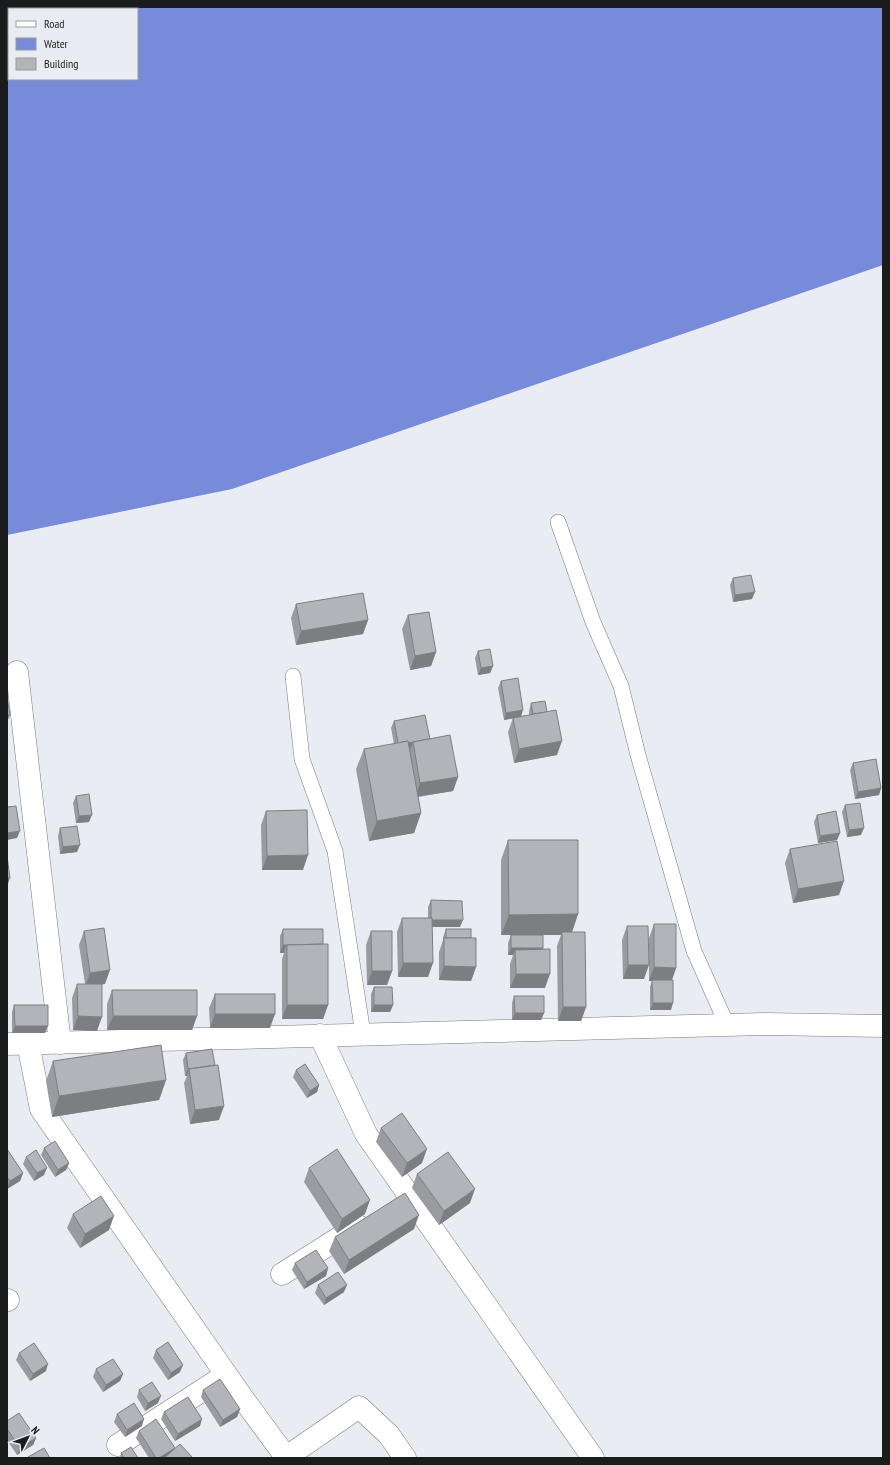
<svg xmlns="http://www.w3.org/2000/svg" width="890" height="1465" viewBox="0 0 890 1465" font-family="'PT Sans Narrow',sans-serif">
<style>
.water{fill:#788ada;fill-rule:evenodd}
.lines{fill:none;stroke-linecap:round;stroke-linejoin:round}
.service-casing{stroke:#787a80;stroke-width:16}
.minor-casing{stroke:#787a80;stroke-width:23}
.service{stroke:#fff;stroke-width:15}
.minor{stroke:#fff;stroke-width:22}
.wall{fill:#999ba0}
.shaded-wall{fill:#7d7e82}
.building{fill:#b2b4ba;stroke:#7d7e82}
</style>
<rect width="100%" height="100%" fill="#eaecf3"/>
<path class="water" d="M7,7H883V265L232,489L7,535ZM9,9H137V79H9Z"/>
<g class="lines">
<g class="service-casing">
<g id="service">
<polyline points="558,522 593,622 621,686 638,755 694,951 727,1025"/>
<polyline points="293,676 302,759 335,851 363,1034"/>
</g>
</g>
<g class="minor-casing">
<g id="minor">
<polyline points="17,672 60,1043"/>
<polyline points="320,1035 366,1134 593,1458"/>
<polyline points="28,1043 41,1109 244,1400 286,1457"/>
<polyline points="7,1044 767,1024 883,1026"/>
<polyline points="282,1274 358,1226"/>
<polyline points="7,1300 8,1300"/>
<polyline points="118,1445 226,1375"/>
<polyline points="285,1458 359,1407 389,1435 405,1458"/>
</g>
</g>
<use href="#service" class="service"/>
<use href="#minor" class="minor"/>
</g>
<g class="wall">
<polygon points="733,578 752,599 733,602 730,585"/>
<polygon points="296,604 368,620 363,634 296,645 291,618"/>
<polygon points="408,615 436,652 431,666 410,670 402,629"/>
<polygon points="478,651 493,666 490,673 478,675 475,658"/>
<polygon points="501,681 521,716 529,715 529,711 531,703 557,755 514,763 508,732 513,718 504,720 498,688"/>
<polygon points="394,721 430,739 458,777 453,791 418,797 421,813 414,833 369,841 356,769 364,749 394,744 391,728"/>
<polygon points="853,763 881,788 879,795 855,799 850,770"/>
<polygon points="76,796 89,822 76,823 73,803"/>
<polygon points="845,805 861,835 847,837 842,812"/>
<polygon points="266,811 303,870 262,870 261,825"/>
<polygon points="817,815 840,833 837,840 818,843 814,822"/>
<polygon points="60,828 77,852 60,854 58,836"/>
<polygon points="508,840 578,914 572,932 586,1007 581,1021 558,1021 557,946 561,935 501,935 501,860"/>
<polygon points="790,849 839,895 793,903 785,863"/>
<polygon points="431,900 460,927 432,927 428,977 398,977 397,932 402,918 428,918 428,907"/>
<polygon points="654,924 676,968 672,980 671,1010 650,1010 650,987 652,981 649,981 649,938"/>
<polygon points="627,926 644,979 623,979 622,940"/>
<polygon points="283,929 323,944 328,1005 323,1019 282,1019 282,959 284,953 280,953 280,936"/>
<polygon points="446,929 471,938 476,967 471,981 439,980 439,952 443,940 443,937"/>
<polygon points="84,931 105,984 102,984 97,1031 73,1030 72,998 77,984 85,984 79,945"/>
<polygon points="371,931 392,971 387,985 367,985 366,945"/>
<polygon points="511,935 543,948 545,988 510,988 510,964 513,955 508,955 508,943"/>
<polygon points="374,987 393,1005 390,1012 371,1012 371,994"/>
<polygon points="112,990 197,1016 192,1030 107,1030 107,1004"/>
<polygon points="215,994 270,1028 210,1028 209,1008"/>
<polygon points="514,996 544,1013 541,1020 512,1020 512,1003"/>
<polygon points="14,1005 45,1033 12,1033 12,1012"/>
<polygon points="186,1053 219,1120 190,1124 184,1083 187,1076 185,1076 183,1060"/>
<polygon points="53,1061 166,1080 159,1100 52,1117 46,1081"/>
<polygon points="296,1070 319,1085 317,1092 307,1098 293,1077"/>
<polygon points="381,1128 422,1163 402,1177 376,1142"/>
<polygon points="44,1148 69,1163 66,1170 55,1177 41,1155"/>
<polygon points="7,1149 23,1173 20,1181 7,1189"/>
<polygon points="26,1157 44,1175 34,1181 23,1164"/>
<polygon points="309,1168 365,1214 337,1233 304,1182"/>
<polygon points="417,1174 470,1203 439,1225 412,1188"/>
<polygon points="73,1214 109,1230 80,1248 67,1228"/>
<polygon points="414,1229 344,1274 329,1251 335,1237"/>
<polygon points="295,1263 328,1268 326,1276 304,1289 292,1270"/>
<polygon points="318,1285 344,1292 324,1305 315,1293"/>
<polygon points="156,1350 180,1372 168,1380 153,1358"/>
<polygon points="19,1353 46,1371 30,1381 16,1360"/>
<polygon points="96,1369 123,1374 120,1381 103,1392 93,1377"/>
<polygon points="139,1390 158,1403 145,1411 137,1397"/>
<polygon points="203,1390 240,1409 237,1417 220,1427 201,1397"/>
<polygon points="164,1412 200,1426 175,1441 161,1419"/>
<polygon points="117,1414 142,1426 125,1437 114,1422"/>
<polygon points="7,1421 36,1438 33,1445 17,1455 7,1440"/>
<polygon points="139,1431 175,1448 193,1458 149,1458 136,1438"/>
<polygon points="121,1453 138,1458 120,1458"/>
</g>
<g class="shaded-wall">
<polygon points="755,592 752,599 733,602 735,595"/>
<polygon points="368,620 363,634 296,645 301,631"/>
<polygon points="436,652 431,666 410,670 415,656"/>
<polygon points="493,666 490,673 478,675 481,668"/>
<polygon points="523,710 521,717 504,720 506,713"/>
<polygon points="7,715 10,715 7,722"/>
<polygon points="562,741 557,755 514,763 519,749"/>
<polygon points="413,742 410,750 396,752 398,745"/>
<polygon points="458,777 453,791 415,797 420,783"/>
<polygon points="881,788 879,795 855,799 858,792"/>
<polygon points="421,813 414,833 369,841 377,821"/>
<polygon points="92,815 89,822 76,823 79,816"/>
<polygon points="864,828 861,835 847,837 849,830"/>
<polygon points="20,831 17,838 7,840 7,833"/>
<polygon points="840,833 837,840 818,843 820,836"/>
<polygon points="80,845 77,852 60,854 63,847"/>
<polygon points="308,855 303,870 262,870 267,856"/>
<polygon points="7,878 10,878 7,887"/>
<polygon points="844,881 839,895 793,903 798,889"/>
<polygon points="578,914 571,935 562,932 561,935 501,935 509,915"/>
<polygon points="431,920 463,920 460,927 429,927"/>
<polygon points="283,945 286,945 284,953 280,953"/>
<polygon points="511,948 543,948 541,956 515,950 513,955 508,955"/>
<polygon points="403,963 433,963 428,977 398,977"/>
<polygon points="628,965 649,965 644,979 623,979"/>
<polygon points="444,966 476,967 471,981 439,980"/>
<polygon points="654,967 676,968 671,982 649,981"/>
<polygon points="110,970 105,984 85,987 90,973"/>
<polygon points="372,971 392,971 387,985 367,985"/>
<polygon points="516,974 550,974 545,988 510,988"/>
<polygon points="653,1003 673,1003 671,1010 650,1010"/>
<polygon points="287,1005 328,1005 323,1019 282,1019"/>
<polygon points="374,1005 393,1005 390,1012 371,1012"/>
<polygon points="563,1007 586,1007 581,1021 558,1021"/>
<polygon points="515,1013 544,1013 541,1020 512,1020"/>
<polygon points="215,1014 275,1014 270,1028 210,1028"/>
<polygon points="78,1016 102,1017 97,1031 73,1030"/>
<polygon points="113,1016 197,1016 192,1030 107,1030"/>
<polygon points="15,1026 48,1026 45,1033 12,1033"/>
<polygon points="215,1065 189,1069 187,1076 185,1076 188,1069"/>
<polygon points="166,1080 159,1100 52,1117 59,1096"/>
<polygon points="319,1085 317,1092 307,1098 310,1091"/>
<polygon points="224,1106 219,1120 190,1124 195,1110"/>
<polygon points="427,1149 422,1163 402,1177 407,1163"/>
<polygon points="69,1163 66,1170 55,1177 58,1170"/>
<polygon points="47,1168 44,1175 34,1181 37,1173"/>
<polygon points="23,1173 20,1181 7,1189 10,1181"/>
<polygon points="475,1189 470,1203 439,1225 444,1211"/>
<polygon points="370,1200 365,1214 337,1233 342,1219"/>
<polygon points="419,1215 414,1229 344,1274 349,1260"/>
<polygon points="114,1216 109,1230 80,1248 85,1234"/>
<polygon points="328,1268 326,1276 304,1289 307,1282"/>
<polygon points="347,1285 344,1292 324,1305 326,1298"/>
<polygon points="48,1364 46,1371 30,1381 33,1374"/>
<polygon points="183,1365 180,1372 168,1380 171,1373"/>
<polygon points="123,1374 120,1381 103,1392 106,1385"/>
<polygon points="161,1396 158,1403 145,1411 148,1403"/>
<polygon points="240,1409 237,1417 220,1427 223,1420"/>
<polygon points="144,1419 142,1426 125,1437 127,1430"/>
<polygon points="202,1419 200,1426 175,1441 178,1434"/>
<polygon points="36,1438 33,1445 17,1455 20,1448"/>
<polygon points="175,1448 168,1458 159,1458"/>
</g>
<g class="building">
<polygon points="751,575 755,592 735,595 733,578"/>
<polygon points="363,593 368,620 301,631 296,604"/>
<polygon points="429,612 436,652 415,656 408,615"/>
<polygon points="490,649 493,666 481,668 478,651"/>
<polygon points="518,678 523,710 506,713 501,681"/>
<polygon points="7,697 10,715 7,715"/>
<polygon points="545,701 547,712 533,714 531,703"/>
<polygon points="556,710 562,741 519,749 513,718"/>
<polygon points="425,715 430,739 413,742 409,743 408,741 398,743 394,721"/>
<polygon points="450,735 458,777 420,783 413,742"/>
<polygon points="408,741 421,813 377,821 364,749"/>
<polygon points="876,759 881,788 858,792 853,763"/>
<polygon points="89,794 92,815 79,816 76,796"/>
<polygon points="860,803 864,828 849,830 845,805"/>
<polygon points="16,806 20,831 7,833 7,807"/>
<polygon points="307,810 308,855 267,856 266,811"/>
<polygon points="836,811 840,833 820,836 817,815"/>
<polygon points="77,826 80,845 63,847 60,828"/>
<polygon points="508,840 578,840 578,914 509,915"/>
<polygon points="837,841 844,881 798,889 790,849"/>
<polygon points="7,856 10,878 7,878"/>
<polygon points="431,900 462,901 463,920 432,920 432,918 431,918"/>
<polygon points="402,918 432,918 433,963 403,963"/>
<polygon points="654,924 676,924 676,968 654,967"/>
<polygon points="627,926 648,926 649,965 628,965"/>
<polygon points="104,928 110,970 90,973 84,931"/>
<polygon points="283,929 323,929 323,944 287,945 283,945"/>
<rect x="446" y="929" width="25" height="9"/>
<polygon points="371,931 392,931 392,971 372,971"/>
<polygon points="562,932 585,932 586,1007 563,1007"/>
<rect x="511" y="935" width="32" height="13"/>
<polygon points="444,938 476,938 476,967 444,966"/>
<polygon points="328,944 328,1005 287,1005 287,945"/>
<polygon points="550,949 550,974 516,974 515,950"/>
<polygon points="652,980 673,980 673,1003 653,1003"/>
<polygon points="77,984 102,984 102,1017 78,1016"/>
<polygon points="374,987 392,987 393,1005 374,1005"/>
<polygon points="112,990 197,990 197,1016 113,1016"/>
<rect x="215" y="994" width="60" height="20"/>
<polygon points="514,996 544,996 544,1013 515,1013"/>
<polygon points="14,1005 48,1005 48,1026 15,1026"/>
<polygon points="161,1045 166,1080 59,1096 53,1061"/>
<polygon points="212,1049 215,1065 188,1069 186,1053"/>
<polygon points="305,1064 319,1085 310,1091 296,1070"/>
<polygon points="218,1065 224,1106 195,1110 189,1069"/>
<polygon points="402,1113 427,1149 407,1163 381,1128"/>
<polygon points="55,1141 69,1163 58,1170 44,1148"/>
<polygon points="7,1149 23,1173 10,1181 7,1177"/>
<polygon points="337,1149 370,1200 342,1219 309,1168"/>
<polygon points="36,1150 47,1168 37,1173 26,1157"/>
<polygon points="448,1152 475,1189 444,1211 417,1174"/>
<polygon points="405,1193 419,1215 349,1260 335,1237"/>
<polygon points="101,1196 114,1216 85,1234 73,1214"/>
<polygon points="316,1250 328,1268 307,1282 295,1263"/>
<polygon points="338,1272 347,1285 326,1298 318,1285"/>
<polygon points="168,1342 183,1365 171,1373 156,1350"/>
<polygon points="34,1343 48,1364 33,1374 19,1353"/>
<polygon points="113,1359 123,1374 106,1385 96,1369"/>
<polygon points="220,1379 240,1409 223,1420 203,1390"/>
<polygon points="152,1382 161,1396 148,1403 139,1390"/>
<polygon points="188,1397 202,1419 178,1434 164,1412"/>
<polygon points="134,1403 144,1419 127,1430 117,1414"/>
<polygon points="19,1413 36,1438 20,1448 7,1429 7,1421"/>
<polygon points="156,1419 175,1448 159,1458 156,1458 139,1431"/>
<polygon points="180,1444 193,1458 164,1458"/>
<polygon points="131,1447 138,1458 124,1458 121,1453"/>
<polygon points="44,1448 50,1458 28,1458 28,1457"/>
</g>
<rect width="890" height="1465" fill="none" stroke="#1b1c1e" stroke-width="16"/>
<rect x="8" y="8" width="130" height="72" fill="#eaecf3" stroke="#97999e"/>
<rect x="16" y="21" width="20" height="6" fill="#ffffff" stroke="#97999e"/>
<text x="44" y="28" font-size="12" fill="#1b1c1e">Road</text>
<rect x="16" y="38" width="20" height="12" fill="#788ada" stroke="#97999e"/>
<text x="44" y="48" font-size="12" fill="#1b1c1e">Water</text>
<rect x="16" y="58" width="20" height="12" fill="#b2b4ba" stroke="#97999e"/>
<text x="44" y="68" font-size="12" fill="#1b1c1e">Building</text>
<g transform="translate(28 1437) rotate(48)" stroke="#eaecf3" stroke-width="3" paint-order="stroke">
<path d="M0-3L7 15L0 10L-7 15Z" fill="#1b1c1e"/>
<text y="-6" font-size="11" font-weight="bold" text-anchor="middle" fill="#1b1c1e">N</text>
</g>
</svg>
